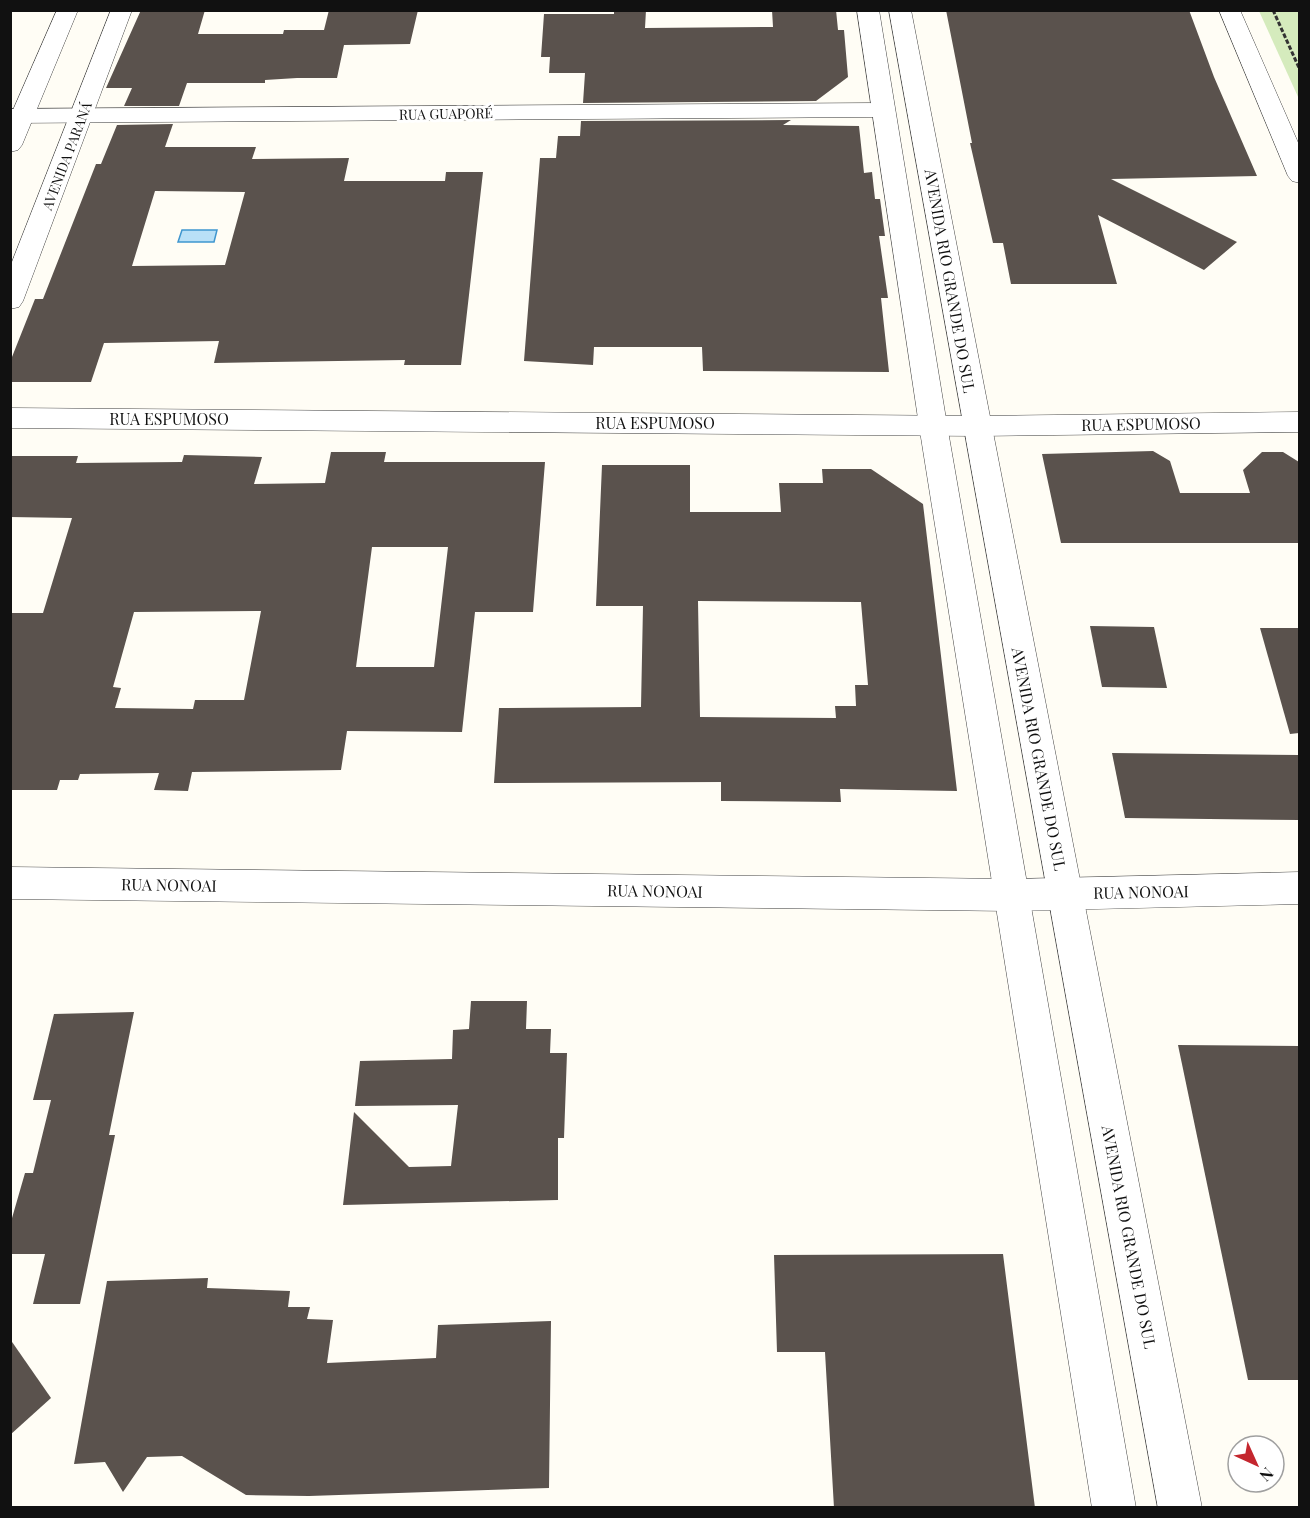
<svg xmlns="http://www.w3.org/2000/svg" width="1310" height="1518" viewBox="0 0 1310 1518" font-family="'Playfair Display',serif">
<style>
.green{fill:#d5ebbd}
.water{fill:#b9e0f7;stroke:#3f96cf;stroke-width:1.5}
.building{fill:#5a524d;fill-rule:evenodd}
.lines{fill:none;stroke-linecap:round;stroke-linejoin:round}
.minor-casing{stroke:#444;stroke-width:1}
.tertiary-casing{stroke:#444;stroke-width:1}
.path{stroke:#333;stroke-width:3;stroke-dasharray:4.5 2;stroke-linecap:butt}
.minor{fill:#fff;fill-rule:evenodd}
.tertiary{fill:#fff;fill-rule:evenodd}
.labels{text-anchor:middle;stroke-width:6;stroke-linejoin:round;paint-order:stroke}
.far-street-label{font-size:14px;fill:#111;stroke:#fff}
.street-label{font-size:16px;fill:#111;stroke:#fff}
</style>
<rect width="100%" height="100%" fill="#fffdf5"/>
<polygon class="green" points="1259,11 1299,11 1299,99"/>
<polygon class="water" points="182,230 217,230 214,242 178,242"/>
<g class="building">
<polygon points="141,10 205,10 198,34 283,34 284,30 324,30 329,10 418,10 410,44 344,45 337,78 297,78 265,80 265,83 187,83 179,106 124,106 132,88 106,88"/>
<polygon points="614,10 646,10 645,28 773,27 772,10 836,10 838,30 844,30 848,77 816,101 583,103 585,73 549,73 550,57 541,57 544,14 614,14"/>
<polygon points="946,10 1189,10 1214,77 1257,176 1111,179 1237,242 1204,270 1098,215 1117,284 1011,284 1003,243 993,243 970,143 972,143"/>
<polygon points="791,120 783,125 859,126 864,173 872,172 875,199 880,199 885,236 879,236 888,298 881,298 889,372 703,371 702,347 594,347 593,365 524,361 540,158 556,158 558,136 580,136 581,121"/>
<path d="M173,124L165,147H256L252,159L349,158L344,181H445L446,172H483L461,365H404L405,360L214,363L219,341L104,343L91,382H10V362L35,299H43L96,164H101L117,125ZM155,191L245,192L225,265L132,266Z"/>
<polygon points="1153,451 1170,461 1180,493 1250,493 1243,470 1262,452 1283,452 1299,462 1299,543 1061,543 1042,454"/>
<path d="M331,452H386L384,462H545L533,612H475L462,732L347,731L341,770L192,772L188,791L154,790L159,773L80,774L78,780H60L57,790H10V613H43L72,518L10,517V456H78L76,463L182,462L184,455L262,457L254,484L325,483ZM372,547H448L434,667H356ZM261,611L244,700H195L193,709L115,708L121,688L113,687L134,612Z"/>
<path d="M602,465H690V512H781L779,483H823L822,469H871L923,504L957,791L840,789L841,802L721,801V782L494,783L499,708L641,707L643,606H596ZM698,601L861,602L868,685H855L856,706H835L836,718L700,717Z"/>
<polygon points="1090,626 1154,627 1167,688 1102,687"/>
<polygon points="1260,628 1299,628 1299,733 1290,734"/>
<polygon points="1112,753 1299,755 1299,820 1125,818"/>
<polygon points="471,1001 527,1001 526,1029 551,1029 550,1053 567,1053 564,1138 558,1138 558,1200 343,1205 354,1112 409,1167 451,1166 458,1105 355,1106 360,1061 452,1059 453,1030 469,1029"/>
<polygon points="134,1012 109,1135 115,1135 80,1304 33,1304 45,1254 10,1254 10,1225 25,1173 33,1173 51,1100 33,1100 54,1014"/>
<polygon points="1178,1045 1299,1046 1299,1380 1248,1380"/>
<polygon points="1003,1254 1035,1508 834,1508 825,1352 777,1352 774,1255"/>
<polygon points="208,1278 207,1288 290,1291 288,1307 310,1307 307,1319 333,1320 327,1363 436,1358 438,1325 551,1321 549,1488 309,1496 246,1495 182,1456 147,1457 123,1492 105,1462 74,1464 107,1281"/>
<polygon points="10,1339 51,1398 10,1435"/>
</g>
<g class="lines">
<g class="minor-casing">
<g id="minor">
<polygon points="882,103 890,105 893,110 890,115 882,117 10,123 10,109"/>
<polygon points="10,408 977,416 1300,412 1300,432 977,436 10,428"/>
<polygon points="10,867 1011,879 1300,872 1300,904 1011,911 10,899"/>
</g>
</g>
<g class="tertiary-casing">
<g id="tertiary">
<polygon points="57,10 78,10 22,145 18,150 10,152 10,117"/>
<polygon points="111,10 132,10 23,301 19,307 10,309 10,267"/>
<polygon points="857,10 879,10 947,425 1136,1508 1092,1508 919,425"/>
<polygon points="889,10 911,10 1202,1508 1158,1508"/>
<polygon points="1219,10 1240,10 1300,147 1300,183 1292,181 1288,176"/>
</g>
</g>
<polyline class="path" points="1273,10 1300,70"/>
<use href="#minor" class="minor"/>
<use href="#tertiary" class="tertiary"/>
</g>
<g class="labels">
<g class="far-street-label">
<text transform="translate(446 114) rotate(-1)" y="5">RUA GUAPORÉ</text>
<text transform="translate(67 156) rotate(-69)" y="5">AVENIDA PARANÁ</text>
</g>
<g class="street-label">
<text transform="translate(950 281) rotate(80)" y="6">AVENIDA RIO GRANDE DO SUL</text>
<text x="169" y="425">RUA ESPUMOSO</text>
<text x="655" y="429">RUA ESPUMOSO</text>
<text transform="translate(1141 424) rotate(-1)" y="6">RUA ESPUMOSO</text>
<text transform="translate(1039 759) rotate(79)" y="6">AVENIDA RIO GRANDE DO SUL</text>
<text transform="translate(169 885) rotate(1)" y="6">RUA NONOAI</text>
<text transform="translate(655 891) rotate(1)" y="6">RUA NONOAI</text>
<text transform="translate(1141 892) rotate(-1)" y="6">RUA NONOAI</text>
<text transform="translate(1129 1237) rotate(79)" y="6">AVENIDA RIO GRANDE DO SUL</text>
</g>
</g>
<rect width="1310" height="1518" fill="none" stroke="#111111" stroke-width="24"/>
<g transform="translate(1256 1464) rotate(135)"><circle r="28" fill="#ffffff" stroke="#a0a0a0" stroke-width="1.5"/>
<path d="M0-4.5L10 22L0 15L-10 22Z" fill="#c4262e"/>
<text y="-9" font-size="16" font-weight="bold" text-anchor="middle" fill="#111111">N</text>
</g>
</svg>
